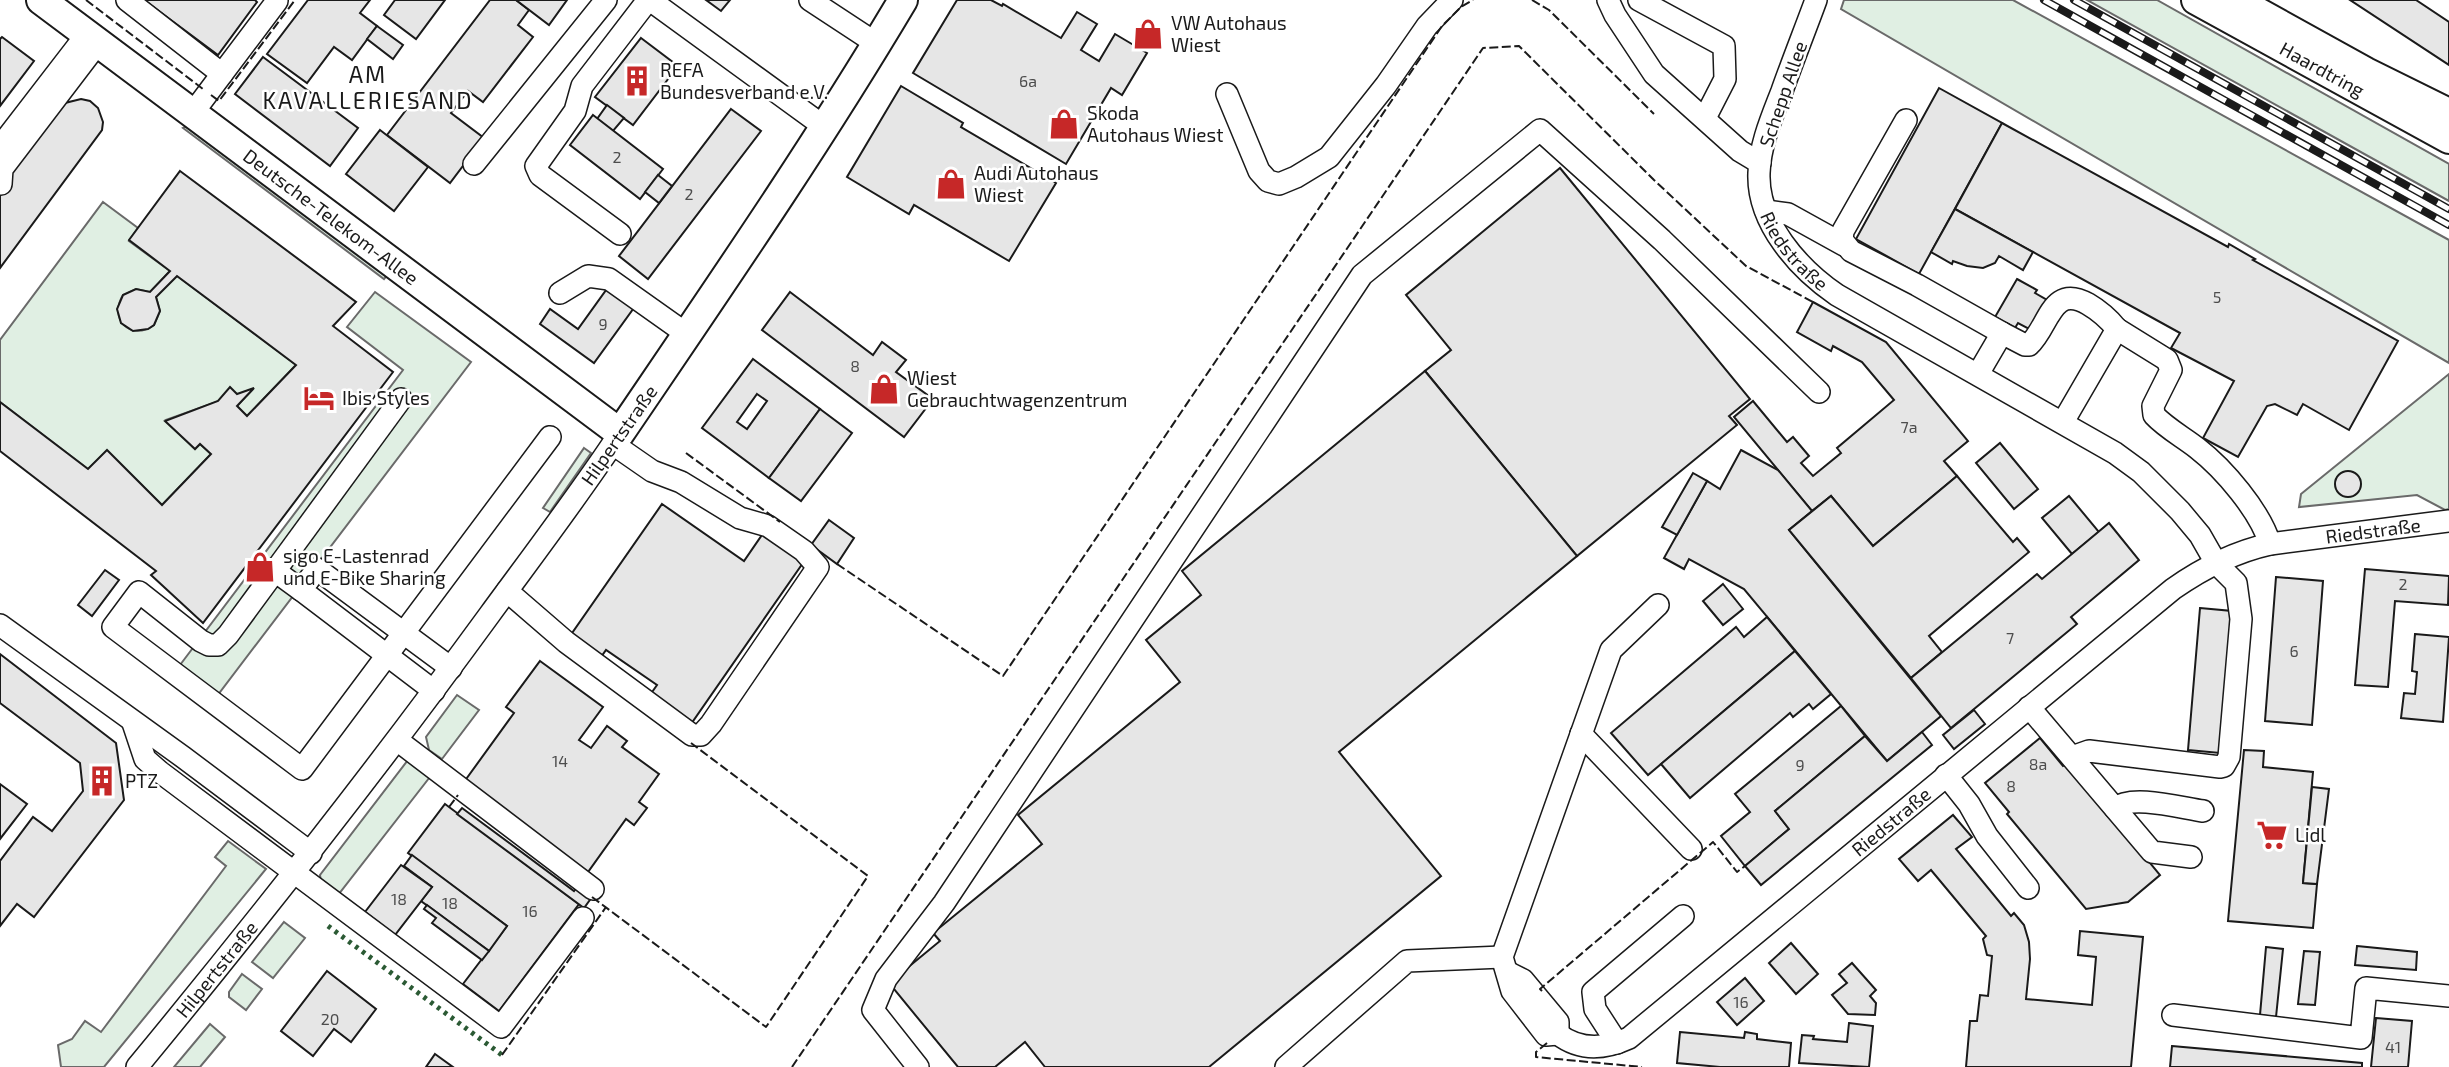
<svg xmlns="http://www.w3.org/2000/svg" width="2449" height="1067" viewBox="0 0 2449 1067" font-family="'Exo 2',sans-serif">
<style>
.green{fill:#e0efe3;stroke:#6a6a6a;stroke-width:2}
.building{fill:#e6e6e6;stroke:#1a1a1a;stroke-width:2;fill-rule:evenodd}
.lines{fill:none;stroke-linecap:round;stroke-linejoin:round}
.minor-casing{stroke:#1a1a1a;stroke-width:24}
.major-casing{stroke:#1a1a1a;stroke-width:32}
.minor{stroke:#fff;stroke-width:21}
.major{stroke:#fff;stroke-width:28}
.rail-casing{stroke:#1a1a1a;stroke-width:8}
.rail{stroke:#fff;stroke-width:5;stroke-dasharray:16;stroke-linecap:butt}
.hedge{stroke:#2b5a34;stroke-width:5;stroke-dasharray:3.5 5;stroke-linecap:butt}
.fence{stroke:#1a1a1a;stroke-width:2;stroke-dasharray:9 3.5;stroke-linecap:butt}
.labels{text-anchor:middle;stroke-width:5;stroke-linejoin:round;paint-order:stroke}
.number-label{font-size:16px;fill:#4d4d4d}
.poi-label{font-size:19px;fill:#1a1a1a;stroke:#fff;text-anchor:start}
.street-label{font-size:19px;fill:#1a1a1a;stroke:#fff}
.quarter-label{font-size:23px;letter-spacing:2px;fill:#1a1a1a;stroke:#fff}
</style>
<rect width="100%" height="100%" fill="#fff"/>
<g class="green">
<polygon points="1844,0 2013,0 2449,240 2449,363 1841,9"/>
<polygon points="2087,0 2157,0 2449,164 2449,201"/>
<polygon points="187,126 388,274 384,279 183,128"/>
<path d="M103,202L138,228L129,241L170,271L150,292L136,289L123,295C108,319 131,342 154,325L160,311L156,297L177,276L296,365L247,416L237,406L253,389L166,420L195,449L200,444L211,454L162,505L107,451L88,469L0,402V340Z"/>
<polygon points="375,292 471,362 217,696 180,665 403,370 347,327"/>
<polygon points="2449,374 2449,509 2445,510 2417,495 2299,507 2301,494"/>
<polygon points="584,448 591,453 550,512 543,508"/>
<polygon points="457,695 479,710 442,759 429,750 426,737"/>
<polygon points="411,756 433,773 338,895 321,882 320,875"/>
<polygon points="228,841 266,869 104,1067 61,1067 58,1045 72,1039 85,1021 101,1032 226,866 215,857"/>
<polygon points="284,922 305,938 273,978 252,962"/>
<polygon points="242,974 262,989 246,1010 229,997 229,992"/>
<polygon points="210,1024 225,1037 200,1067 174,1067"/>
</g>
<g class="building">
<polygon points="144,0 255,0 257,2 218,55"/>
<polygon points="308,0 370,0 360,13 377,26 352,60 334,47 307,83 267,54"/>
<polygon points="395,0 445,0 416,39 384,15"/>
<polygon points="490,0 516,0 529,10 518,25 533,37 483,102 468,91 451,113 484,138 450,183 387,135"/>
<polygon points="516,0 567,0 549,25"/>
<polygon points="706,0 730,0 721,11"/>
<polygon points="957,0 991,0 1002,6 1003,4 1061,38 1077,12 1097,24 1081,50 1099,61 1115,34 1147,53 1122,95 1111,88 1066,164 913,73"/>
<polygon points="2350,0 2416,0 2449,22 2449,65"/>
<polygon points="377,26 403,45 393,59 367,39"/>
<polygon points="2,37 34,61 0,106 0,39"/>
<polygon points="641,38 678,66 633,125 595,97"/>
<polygon points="263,57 358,128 330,166 235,94"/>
<polygon points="901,86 963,123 961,127 1056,183 1009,261 914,205 909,214 847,177"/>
<polygon points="1939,88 2002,123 1919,274 1856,239"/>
<polygon points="81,99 90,101 98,108 103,122 102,130 0,268 0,185 65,103"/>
<polygon points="607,105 624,118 613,131 597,119"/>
<polygon points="731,109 761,131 648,279 619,256"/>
<polygon points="593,115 663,169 640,199 570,145"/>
<polygon points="2002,123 2228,247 2229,244 2255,259 2253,260 2398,341 2349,430 2303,404 2297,415 2275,404 2267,406 2238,457 2203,438 2234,381 2171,348 2180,333 1955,209"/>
<polygon points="380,130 428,167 394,211 346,174"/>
<polygon points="1560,168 1750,399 1729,416 1737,425 1577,556 1425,371 1451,350 1406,295"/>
<polygon points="180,171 356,302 333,326 393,372 203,623 151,575 156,571 0,451 0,402 88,469 107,450 162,505 211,454 200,444 195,449 165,421 218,401 230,387 237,394 254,388 237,406 247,416 296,365 177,276 156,297 160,311 154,325 148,329 133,331 121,323 117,309 123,295 136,289 150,292 170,271 129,240"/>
<polygon points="658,175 672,186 659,203 645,192"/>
<polygon points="1955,209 2033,252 2023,270 1999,256 1995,263 1983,268 1967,266 1953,261 1952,264 1931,252"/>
<polygon points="2017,279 2037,290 2035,293 2047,300 2031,330 2018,323 2015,328 1995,317"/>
<polygon points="609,286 636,305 594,363 540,324 550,309 578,329"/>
<polygon points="790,292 873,355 882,342 906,360 896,372 933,399 904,437 762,330"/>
<polygon points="1813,302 1886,342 1968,441 1944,461 1957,476 1873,546 1831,496 1812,511 1734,417 1753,401 1787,442 1793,437 1809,456 1801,463 1813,476 1841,453 1837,448 1894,400 1862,362 1833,346 1831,351 1797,332"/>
<path d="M753,359L820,409L769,478L702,428ZM757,394L767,401L747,429L737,422Z"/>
<polygon points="1425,371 1577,556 1339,752 1441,876 1209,1067 1045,1067 1025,1042 995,1067 958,1067 889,983 940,941 933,933 1042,844 1018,815 1180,682 1146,640 1201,595 1182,571"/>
<polygon points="820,409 852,433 801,501 769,478"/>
<polygon points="2000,443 2038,489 2014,509 1976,463"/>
<polygon points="1741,450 1778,470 1812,511 1789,530 1941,716 1887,761 1744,589 1689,559 1684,569 1664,558 1707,481 1720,489"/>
<circle cx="2348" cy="484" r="13"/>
<polygon points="1693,473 1707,481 1677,535 1662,527"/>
<polygon points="1957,476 2013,542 2017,538 2029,552 1929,636 1942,652 1911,678 1789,530 1831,496 1873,546"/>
<polygon points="2069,496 2099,532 2072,554 2042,518"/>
<polygon points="662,504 744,561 764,532 805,560 691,724 650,695 657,685 606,650 601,657 570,636"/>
<polygon points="829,520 854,538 837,564 811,545"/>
<polygon points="2109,523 2139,560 2071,617 2077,624 1951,728 1911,678 2037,574 2042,579"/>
<polygon points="2365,569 2449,576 2448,605 2395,601 2388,687 2355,685"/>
<polygon points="105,570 119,580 92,616 78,605"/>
<polygon points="2276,577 2323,581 2312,725 2265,721"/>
<polygon points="1723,584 1743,609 1723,625 1703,601"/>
<polygon points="2200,608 2232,611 2220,753 2188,750"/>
<polygon points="1767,617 1795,651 1648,775 1611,733 1736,627 1744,637"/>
<polygon points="2415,634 2449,637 2443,722 2401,718 2404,693 2415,694 2417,672 2412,671"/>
<polygon points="1795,651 1831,694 1813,709 1809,704 1793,717 1790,713 1690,798 1661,764"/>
<polygon points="0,654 116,743 124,800 34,917 17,904 0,926 0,861 33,817 52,831 83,791 80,763 0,703"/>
<polygon points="540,661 603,707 579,740 591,748 607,726 627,741 622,747 659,774 639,802 647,808 634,825 626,819 588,872 464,782 514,713 506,707"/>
<polygon points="1841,706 1865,736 1775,811 1789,829 1745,866 1721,836 1750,812 1735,794"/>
<polygon points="1974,710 1985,724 1954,749 1943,735"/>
<polygon points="1922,732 1932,745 1761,885 1745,866 1789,829 1775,811 1865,736 1887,761"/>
<polygon points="2040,738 2063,766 2068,763 2160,875 2128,902 2086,909 2007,814 2009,812 1985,783"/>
<polygon points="2244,750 2264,751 2263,767 2313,772 2303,883 2317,884 2313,928 2228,921"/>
<polygon points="0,784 27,804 0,839"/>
<polygon points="2312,787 2329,789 2317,884 2303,883"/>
<polygon points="445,804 579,904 499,1011 463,984 507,926 408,853"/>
<polygon points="462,808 574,891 578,886 592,897 584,908 457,814"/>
<polygon points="1953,815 1972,837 1956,849 2011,916 2014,913 2024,925 2029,942 2030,959 2026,999 2092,1005 2096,957 2078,955 2080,931 2143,937 2131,1067 1966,1067 1970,1021 1977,1021 1980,995 1988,996 1992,956 1987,955 1983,939 1986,936 1931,870 1918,881 1899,859"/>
<polygon points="412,855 507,926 489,951 421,901 432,887 404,866"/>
<polygon points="401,865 432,887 395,935 365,912"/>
<polygon points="427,905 489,951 482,960 432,923 436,918 424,909"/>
<polygon points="1791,943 1818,974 1796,994 1769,963"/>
<polygon points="2357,946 2417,952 2416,970 2355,965"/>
<polygon points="2266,947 2283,949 2276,1017 2260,1015"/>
<polygon points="2304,951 2320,952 2315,1005 2298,1004"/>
<polygon points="1852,963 1876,990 1870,996 1876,1003 1875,1015 1848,1014 1832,995 1847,983 1839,974"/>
<polygon points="327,971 376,1009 351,1042 334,1029 313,1056 281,1031"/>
<polygon points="1745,978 1764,1001 1737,1025 1717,1002"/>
<polygon points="2376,1018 2412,1021 2408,1067 2371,1067"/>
<polygon points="1849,1023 1873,1026 1869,1067 1799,1063 1802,1035 1814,1036 1813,1039 1847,1042"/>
<polygon points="1680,1032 1744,1038 1745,1032 1757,1034 1757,1039 1791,1043 1789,1067 1720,1067 1677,1063"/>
<polygon points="2172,1046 2362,1063 2362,1067 2170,1067"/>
<polygon points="435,1054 453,1067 426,1067"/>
</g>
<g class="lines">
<g class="minor-casing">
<g id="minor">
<polyline points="127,0 222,74 192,114"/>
<polyline points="650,0 826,128"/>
<polyline points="810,0 877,44"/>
<polyline points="1608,0 1615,15 1654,74 1740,151 1760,163"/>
<polyline points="1639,0 1724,46 1725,79 1705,118"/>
<path id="s1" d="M1816,0C1805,30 1793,60 1782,91C1772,117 1760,144 1759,173C1757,223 1799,269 1837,295L2115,453L2141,472L2180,511L2200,535L2216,563L2236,583L2241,619L2229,757L2224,766L2220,767L2089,751L2072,757"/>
<polyline points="222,74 277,1 276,0"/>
<polyline points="1227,94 1259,171 1268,181 1279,184 1296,177 1329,157 1386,85 1427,26 1452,0"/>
<polyline points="1906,120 1843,231 1842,240 1851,251 1917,285 2002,333"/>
<polyline points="0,147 87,34"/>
<polyline points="474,164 606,0"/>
<polyline points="1,184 2,169 98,43"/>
<polyline points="1766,211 1788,214 1844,245"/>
<polyline points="620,234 540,175 536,166 575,111 582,86 648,0"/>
<polyline points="560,293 588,276 609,279 688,335"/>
<path d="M1978,374L2002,333L2025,345H2029C2049,327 2051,283 2088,304C2100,311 2108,318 2117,329"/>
<path d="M2063,422L2117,329L2167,360L2171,370L2153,406L2154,415C2166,428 2183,437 2197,448C2224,469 2260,511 2270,544"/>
<polyline points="275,571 401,399"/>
<polyline points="301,590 275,571 228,635 218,645 209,645 201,641 139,592 113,627 302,769 550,437"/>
<polyline points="507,591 566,642 692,735 701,735 711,724 818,567 804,551 768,526 740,518 681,482 652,471 613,444"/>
<polyline points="0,625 183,757 311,853"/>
<polyline points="434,691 301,590 317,569 451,668"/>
<polyline points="2029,707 2152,852 2191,857"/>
<polyline points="133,723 145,759 160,772 501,1027 583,918"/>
<polyline points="1581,734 1691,849"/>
<polyline points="397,740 593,889"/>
<polyline points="1946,775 1969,804 1987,836 2028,888"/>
<path d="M2115,808C2132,794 2181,808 2203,811"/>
<polyline points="1507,972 1523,980 1558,1022 1558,1034"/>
<polyline points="2173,1015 2361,1038 2366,988 2449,996"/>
<path id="s2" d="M1558,1034C1580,1051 1605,1049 1629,1038L2173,589C2203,568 2234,552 2270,544L2449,521"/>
<polyline points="1558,1034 1546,1035 1512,991 1502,957 1611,650 1658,605"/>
<polyline points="1617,1043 1595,1009 1593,992 1683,916"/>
<path id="s3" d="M137,1067C259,919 377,769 490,614C534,554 579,495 620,433"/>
<polyline points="918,1067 873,1010 886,979 944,903 1362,275 1540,130 1662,240 1819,392"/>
<polyline points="1286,1067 1407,961 1502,957"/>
</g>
</g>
<g class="major-casing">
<g id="major">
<path id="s4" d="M41,0L620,433C717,290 815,148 903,0"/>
<path id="s5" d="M2196,0L2449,139"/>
<polyline points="2236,0 2366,72 2449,113"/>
</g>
</g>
<use href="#minor" class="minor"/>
<use href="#major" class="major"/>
<g class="rail-casing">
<g id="rail">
<polyline points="2044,0 2449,225"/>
<polyline points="2074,0 2449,209"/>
</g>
</g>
<use href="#rail" class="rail"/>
<polyline class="hedge" points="328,926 502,1055"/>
<g class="fence">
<polyline points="86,0 203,89"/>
<polyline points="1532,0 1549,10 1654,114"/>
<polyline points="211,95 219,101 295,0"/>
<polyline points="686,453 780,522"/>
<polyline points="837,564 1003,676 1442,26 1461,7 1473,0"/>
<polyline points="449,807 458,795"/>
<polyline points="592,897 766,1027 868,876 691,743"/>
<polyline points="1542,991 1540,989 1713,842 1737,872 1745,866"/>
<polyline points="1547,1043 1536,1052 1536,1057 1642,1067"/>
<polyline points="502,1055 606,907"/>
<polyline points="792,1067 1483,48 1519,46 1654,180 1746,266 1813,302"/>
</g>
</g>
<defs>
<g id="shop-bare" transform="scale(2.415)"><path d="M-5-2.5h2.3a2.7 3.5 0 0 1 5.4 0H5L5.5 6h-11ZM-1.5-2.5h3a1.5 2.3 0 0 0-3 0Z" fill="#c62828" stroke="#fff" stroke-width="2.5" paint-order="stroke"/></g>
<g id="building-bare" transform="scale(2.415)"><path d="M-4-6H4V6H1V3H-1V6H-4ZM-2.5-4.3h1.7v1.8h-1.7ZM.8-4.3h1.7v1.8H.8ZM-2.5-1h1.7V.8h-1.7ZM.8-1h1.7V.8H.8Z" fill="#c62828" stroke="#fff" stroke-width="2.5" paint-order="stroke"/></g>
<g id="hotel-bare" transform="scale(2.415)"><path d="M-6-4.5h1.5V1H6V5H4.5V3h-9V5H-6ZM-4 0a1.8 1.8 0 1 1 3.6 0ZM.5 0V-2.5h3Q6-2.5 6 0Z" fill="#c62828" stroke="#fff" stroke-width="2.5" paint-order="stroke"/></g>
<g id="supermarket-bare" transform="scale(2.415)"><path d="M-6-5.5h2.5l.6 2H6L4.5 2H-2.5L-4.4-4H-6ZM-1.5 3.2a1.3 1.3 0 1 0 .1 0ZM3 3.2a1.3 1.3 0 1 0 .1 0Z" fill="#c62828" stroke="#fff" stroke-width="2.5" paint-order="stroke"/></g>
</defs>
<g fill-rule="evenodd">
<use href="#shop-bare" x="1148" y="34"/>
<use href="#building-bare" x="637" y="81"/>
<use href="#shop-bare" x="1064" y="124"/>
<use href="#shop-bare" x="951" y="184"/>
<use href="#shop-bare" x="884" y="389"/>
<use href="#hotel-bare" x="319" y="398"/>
<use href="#shop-bare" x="260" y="567"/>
<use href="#building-bare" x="102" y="781"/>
<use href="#supermarket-bare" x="2272" y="835"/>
</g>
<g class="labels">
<g class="number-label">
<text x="1028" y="87">6a</text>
<text x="617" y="163">2</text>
<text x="689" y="200">2</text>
<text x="2217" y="303">5</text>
<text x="603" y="330">9</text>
<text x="855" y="372">8</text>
<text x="1909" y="433">7a</text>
<text x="2403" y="590">2</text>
<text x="2010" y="644">7</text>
<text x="2294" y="657">6</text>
<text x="560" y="767">14</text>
<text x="2038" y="770">8a</text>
<text x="1800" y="771">9</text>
<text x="2011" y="792">8</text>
<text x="399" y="905">18</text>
<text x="450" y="909">18</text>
<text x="530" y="917">16</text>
<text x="1741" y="1008">16</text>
<text x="330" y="1025">20</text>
<text x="2393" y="1053">41</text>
</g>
<g class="poi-label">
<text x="1171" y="30">VW Autohaus<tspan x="1171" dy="22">Wiest</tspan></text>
<text x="660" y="77">REFA<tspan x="660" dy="22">Bundesverband e.V.</tspan></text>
<text x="1087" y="120">Skoda<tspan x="1087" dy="22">Autohaus Wiest</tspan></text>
<text x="974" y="180">Audi Autohaus<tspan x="974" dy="22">Wiest</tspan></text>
<text x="907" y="385">Wiest<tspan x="907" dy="22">Gebrauchtwagenzentrum</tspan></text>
<text x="342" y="405">Ibis Styles</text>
<text x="283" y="563">sigo E-Lastenrad<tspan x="283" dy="22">und E-Bike Sharing</tspan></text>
<text x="125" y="788">PTZ</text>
<text x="2295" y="842">Lidl</text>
</g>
<g class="street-label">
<text dy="7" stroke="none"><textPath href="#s5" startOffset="144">Haardtring</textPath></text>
<text transform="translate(1783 94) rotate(-71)" y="7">Schepp Allee</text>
<text dy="7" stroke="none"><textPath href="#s4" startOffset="362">Deutsche-Telekom-Allee</textPath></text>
<text dy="7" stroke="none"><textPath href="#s1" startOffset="271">Riedstraße</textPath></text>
<text transform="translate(619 435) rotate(-55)" y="7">Hilpertstraße</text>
<text dy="7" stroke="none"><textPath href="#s2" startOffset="992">Riedstraße</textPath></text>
<text dy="7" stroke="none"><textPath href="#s2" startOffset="415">Riedstraße</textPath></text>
<text dy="7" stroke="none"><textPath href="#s3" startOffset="126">Hilpertstraße</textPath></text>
</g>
<g class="quarter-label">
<text x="368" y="83">AM<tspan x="368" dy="26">KAVALLERIESAND</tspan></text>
</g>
</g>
</svg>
